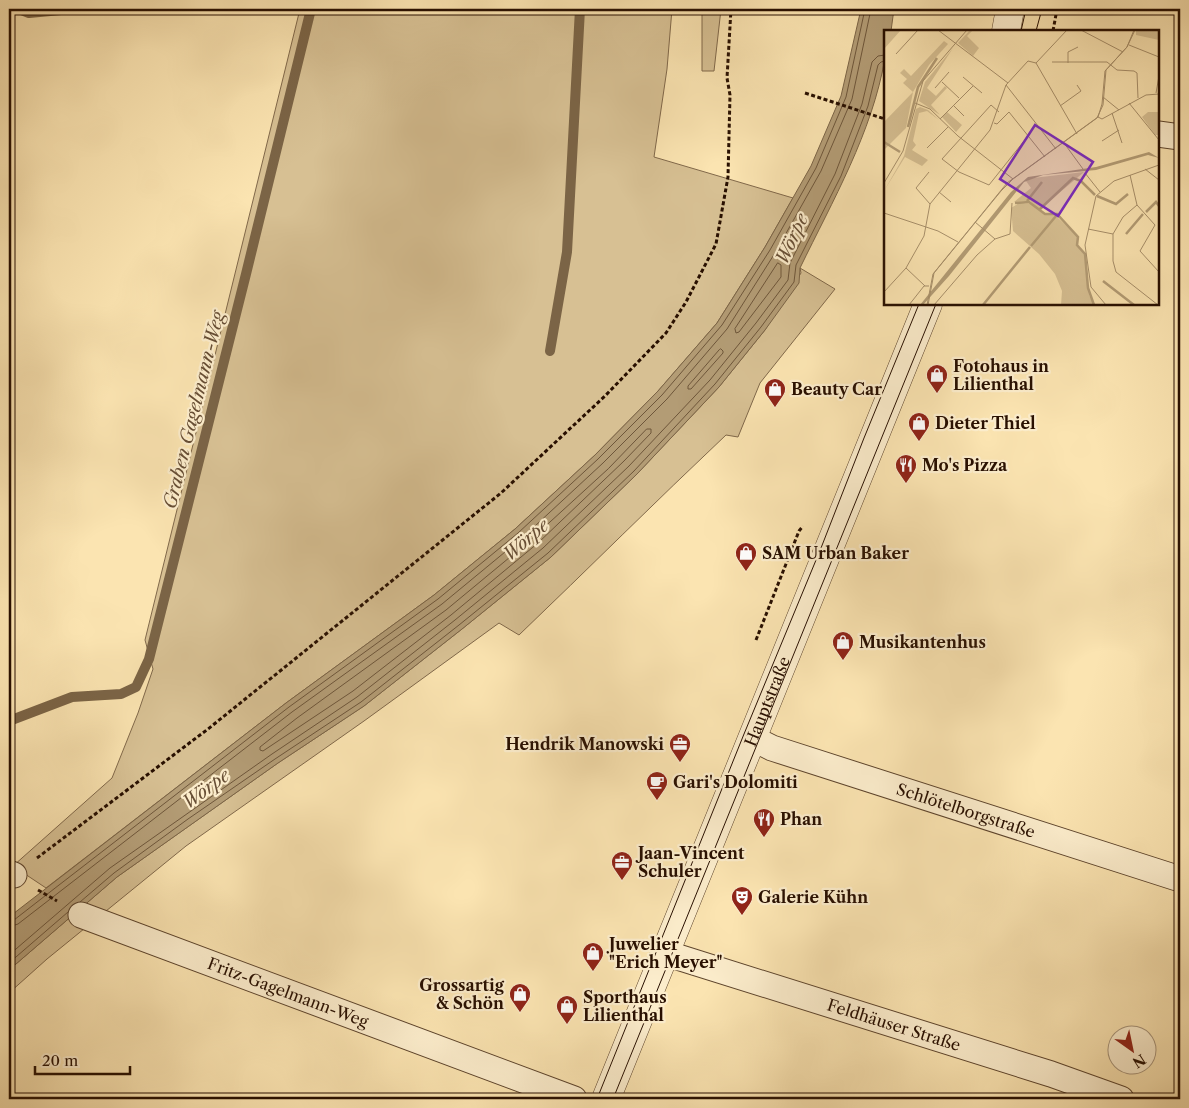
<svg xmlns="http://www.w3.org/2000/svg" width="1189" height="1108" viewBox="0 0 1189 1108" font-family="'Libre Caslon Text',serif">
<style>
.green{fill:#d7c093;stroke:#80684a}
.water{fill:#b39c75;stroke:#7b6446}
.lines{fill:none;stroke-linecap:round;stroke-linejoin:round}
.shore{stroke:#6e563a;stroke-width:1}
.stream{stroke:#7b6446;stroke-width:10}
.minor-casing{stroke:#5d442c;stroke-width:27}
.tertiary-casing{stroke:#5d442c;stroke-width:29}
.path{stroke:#280f00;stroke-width:3;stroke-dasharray:4 2.5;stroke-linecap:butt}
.minor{stroke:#fcedcc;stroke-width:25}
.tertiary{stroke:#fcedcc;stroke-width:28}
.tram{stroke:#280f00;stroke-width:1}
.labels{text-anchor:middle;stroke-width:4.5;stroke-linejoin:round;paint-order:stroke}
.poi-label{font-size:16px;font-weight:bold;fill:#280f00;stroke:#fcedcc;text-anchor:start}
.street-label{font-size:16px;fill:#280f00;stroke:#fcedcc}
.water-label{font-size:18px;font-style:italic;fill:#674e35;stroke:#fcedcc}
.inset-river{fill:none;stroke:#b39c75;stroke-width:2.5}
.inset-road{fill:none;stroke:#a78f6a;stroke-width:1}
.view{fill:#7b2cbf;fill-opacity:0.15;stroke:#7b2cbf;stroke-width:2.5}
.inset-edge{fill:none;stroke:#280f00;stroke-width:2.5}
</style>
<rect width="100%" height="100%" fill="#fbe4b1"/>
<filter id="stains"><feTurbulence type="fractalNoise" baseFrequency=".004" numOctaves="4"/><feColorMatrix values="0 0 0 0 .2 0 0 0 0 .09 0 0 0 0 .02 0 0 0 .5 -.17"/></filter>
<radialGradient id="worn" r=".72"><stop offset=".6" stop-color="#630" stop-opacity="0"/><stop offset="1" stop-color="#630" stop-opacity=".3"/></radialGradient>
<g class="green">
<polygon points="300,9 672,9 667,69 654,157 793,198 765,247 717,323 658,391 595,455 515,529 434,595 286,703 46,888 13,866 112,778 138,713 153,669 145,640"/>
<polygon points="702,9 721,9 714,71 702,71"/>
<path d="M800,268L835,289L760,383L738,437L726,435C656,501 588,569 519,635L499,623L364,721L186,846L47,959L9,993V970L117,877L278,763L364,706L462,629L551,557L637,474L719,387L765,330L801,273Z"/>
</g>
<path class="water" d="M861,9H894L891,31H885C885,40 886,50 885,58C872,133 833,200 800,268L799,283L765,330L719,387L637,474L551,557L462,629L364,706L278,763L117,877L9,970V917L286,703L434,595L515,529L595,455L658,391L717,323L765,247L811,166L841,96Z"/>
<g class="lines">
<g class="shore">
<polygon points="778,263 781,265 781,277 739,332 736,333 735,329"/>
<polygon points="721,349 723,351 723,353 691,389 688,389 688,386 719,350"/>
<polygon points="647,429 651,429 651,433 624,461 538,543 451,615 353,691 263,751 260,750 260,747 297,718 446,610 527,543 608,469"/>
<polyline points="80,902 114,873 188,819 275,759 361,702 459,625 548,553 634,471 715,384 761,327 794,282 796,265 841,176 868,106 878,65 881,62 885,61"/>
<polyline points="9,921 14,920 50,892 289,707 438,599 518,533 598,459 662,395 722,325 770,250 816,168 846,97 865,9"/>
<polyline points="9,927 18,924 292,712 442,604 522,538 603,463 667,399 727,329 775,253 821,171 852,99 871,9"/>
<polyline points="9,955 110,868 272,754 357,697 455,620 543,548 629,466 710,380 756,323 788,280 790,263 835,174 862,104 872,62 878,56 885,55"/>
<polyline points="9,963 68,912"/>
</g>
<g class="stream">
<polyline points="19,9 29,13 61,10 63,9"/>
<polyline points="550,351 567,252 580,9"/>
<polyline points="9,721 72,697 121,694 136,687 149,659 246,274 311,9"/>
</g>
<g class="minor-casing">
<g id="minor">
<polyline points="1158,134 1180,137"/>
<path id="s1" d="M752,738L772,748L1180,879"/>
<polyline points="9,873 14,875"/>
<path id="s2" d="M81,915L574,1099"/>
<path id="s3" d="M665,953L1051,1074L1121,1099"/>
</g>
</g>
<g class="tertiary-casing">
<g id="tertiary">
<polyline points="1006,31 1010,9"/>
<path id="s4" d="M606,1099L928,304"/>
</g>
</g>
<g class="path">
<polyline points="1053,31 1057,9"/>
<polyline points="805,93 885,119"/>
<polyline points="756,640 799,531 803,526"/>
<polyline points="37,858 208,729 501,493 605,396 666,333 686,302 716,244 728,177 730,95 727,78 731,9"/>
<polyline points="38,890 57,901"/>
</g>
<use href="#minor" class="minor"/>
<use href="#tertiary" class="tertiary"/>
<g class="tram">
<polyline points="1021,31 1026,9"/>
<polyline points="1036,31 1042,9"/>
<polyline points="597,1099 744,734 821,548 864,438 919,304"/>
<polyline points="613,1099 936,304"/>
</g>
</g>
<defs>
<g id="shop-pin" transform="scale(1.125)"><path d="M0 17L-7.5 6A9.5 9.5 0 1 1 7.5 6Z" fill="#8f2418" stroke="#fcedcc"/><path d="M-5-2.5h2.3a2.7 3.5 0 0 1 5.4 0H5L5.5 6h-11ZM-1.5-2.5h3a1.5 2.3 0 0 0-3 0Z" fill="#fff"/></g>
<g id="restaurant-pin" transform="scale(1.125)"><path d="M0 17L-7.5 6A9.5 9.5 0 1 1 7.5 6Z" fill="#8f2418" stroke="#fcedcc"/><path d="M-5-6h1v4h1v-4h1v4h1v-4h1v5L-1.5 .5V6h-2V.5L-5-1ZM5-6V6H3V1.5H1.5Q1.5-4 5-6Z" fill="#fff"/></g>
<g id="office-pin" transform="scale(1.125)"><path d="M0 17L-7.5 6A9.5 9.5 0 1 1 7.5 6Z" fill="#8f2418" stroke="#fcedcc"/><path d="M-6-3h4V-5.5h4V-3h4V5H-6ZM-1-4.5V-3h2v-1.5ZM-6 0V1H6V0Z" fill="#fff"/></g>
<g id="cafe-pin" transform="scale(1.125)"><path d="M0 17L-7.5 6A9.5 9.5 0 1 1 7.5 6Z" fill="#8f2418" stroke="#fcedcc"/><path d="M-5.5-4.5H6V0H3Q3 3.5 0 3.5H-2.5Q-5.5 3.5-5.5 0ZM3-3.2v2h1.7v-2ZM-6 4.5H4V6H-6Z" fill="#fff"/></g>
<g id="theatre-pin" transform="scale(1.125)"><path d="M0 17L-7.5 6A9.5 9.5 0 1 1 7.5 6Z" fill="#8f2418" stroke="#fcedcc"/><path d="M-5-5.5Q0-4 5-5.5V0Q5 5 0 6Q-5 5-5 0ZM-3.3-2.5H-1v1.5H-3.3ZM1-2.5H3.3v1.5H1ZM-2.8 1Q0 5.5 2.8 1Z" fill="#fff"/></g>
</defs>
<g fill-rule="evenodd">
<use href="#shop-pin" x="937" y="375"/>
<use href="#shop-pin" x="775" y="389"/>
<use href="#shop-pin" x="919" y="423"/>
<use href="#restaurant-pin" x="906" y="465"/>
<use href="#shop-pin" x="746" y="553"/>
<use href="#shop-pin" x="843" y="642"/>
<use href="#office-pin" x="680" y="744"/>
<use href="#cafe-pin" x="657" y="782"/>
<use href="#restaurant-pin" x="764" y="819"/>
<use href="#office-pin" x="622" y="862"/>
<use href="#theatre-pin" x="742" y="897"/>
<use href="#shop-pin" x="593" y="953"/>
<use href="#shop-pin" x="520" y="994"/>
<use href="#shop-pin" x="567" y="1006"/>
</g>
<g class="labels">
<g class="poi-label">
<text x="953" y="372">Fotohaus in<tspan x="953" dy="18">Lilienthal</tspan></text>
<text x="791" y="395">Beauty Car</text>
<text x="935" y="429">Dieter Thiel</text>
<text x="922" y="471">Mo's Pizza</text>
<text x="762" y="559">SAM Urban Baker</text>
<text x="859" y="648">Musikantenhus</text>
<text x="664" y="750" text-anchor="end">Hendrik Manowski</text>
<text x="673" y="788">Gari's Dolomiti</text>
<text x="780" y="825">Phan</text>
<text x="638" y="859">Jaan-Vincent<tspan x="638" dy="18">Schuler</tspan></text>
<text x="758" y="903">Galerie Kühn</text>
<text x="609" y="950">Juwelier<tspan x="609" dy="18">"Erich Meyer"</tspan></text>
<text x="504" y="991" text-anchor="end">Grossartig<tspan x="504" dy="18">&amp; Schön</tspan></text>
<text x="583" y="1003">Sporthaus<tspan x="583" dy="18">Lilienthal</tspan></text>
</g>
<g class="street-label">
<text dy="6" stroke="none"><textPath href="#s4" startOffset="429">Hauptstraße</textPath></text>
<text dy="6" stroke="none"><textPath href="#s1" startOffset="226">Schlötelborgstraße</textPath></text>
<text dy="6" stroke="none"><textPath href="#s2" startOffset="221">Fritz-Gagelmann-Weg</textPath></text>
<text dy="6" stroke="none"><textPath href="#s3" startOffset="240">Feldhäuser Straße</textPath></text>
</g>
<g class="water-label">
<text transform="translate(792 239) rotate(-65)" y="6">Wörpe</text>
<text transform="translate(194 410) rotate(-76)" y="6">Graben Gagelmann-Weg</text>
<text transform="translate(526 540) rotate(-40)" y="6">Wörpe</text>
<text transform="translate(206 789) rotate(-36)" y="6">Wörpe</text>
</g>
</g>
<g transform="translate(884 30)">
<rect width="275" height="275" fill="#fbe4b1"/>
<path d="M0,0H17L0,19ZM86,0H89L83,6L95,18L89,26L74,13ZM252,0H275V10L252,5ZM60,11L64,14L45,35L29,62L22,98L0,120V92L29,62L19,53L23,49L16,43L20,39L27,46ZM69,18L43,58L52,66L61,56L63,58L47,75L56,85L35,71L41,52ZM36,77L44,80L55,90L43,81L35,83L29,111L32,115L28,120L44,130L38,136L21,127L0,161L20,126L32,79ZM63,82L78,95L72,102L58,87ZM264,82H275V105H271L258,87ZM200,142L155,180L146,171L130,172L147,158L142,151L149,148ZM135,173L147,174L160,184H170L193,206V215L201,225L205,265L210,275H177L178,261L171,244L155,224L129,201L127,178Z" fill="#d7c093"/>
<path d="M265,122L275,128L264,125L212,140L159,145L140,152L65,246L39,275H36L127,162L144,147L212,137Z" fill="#b39c75"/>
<path class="inset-river" d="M24,97L34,57L53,28M0,112L16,122M213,166L232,174L244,164M143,171L158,152M131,173L145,172L161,184H173L194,207L193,215L201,224L204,258L210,275M155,180L189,148L197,151L211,165M262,182L272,172L275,176M242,204L259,184M147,216L172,186M219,251L250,275M99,275L146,217"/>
<path class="inset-road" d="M54,0L124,53M197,0L239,22M245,15L275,27M12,24L34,0M168,32H223L233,40L250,41L253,43L254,68M152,33L183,0M184,33V22L194,17M79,47L98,63M58,52L75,68M122,55L172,119M51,58L65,42M272,63L275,46M219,67L235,80M31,73L46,79L74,106L129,149M245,73L275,110M69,75L80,86M176,76L197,61L193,55M115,82L107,75L58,129L75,142L105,155L144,106M228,83L238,113M214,87L218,89L262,65L275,64M56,89L89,56M110,93L113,94L125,82L161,127M218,111L235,100M180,113L199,139M43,118L64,97M261,139L275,150M45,142L32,158L46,174M201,143L216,162M246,145L253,175L271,195L256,221L275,242M0,153L19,121L39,51L83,0M55,162L67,172M0,183L54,201L74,212M91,192L111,209M204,199L229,204V231L232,242L274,275M229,204L239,187L253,175M22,238L40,206L46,174L106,100L122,55L144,31L152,33L193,104M22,238L41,256M0,262L22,238M25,275L40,256H45M43,275L49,244L123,153L214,87L218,74L221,41L243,17L250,0M44,275L50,243L117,161L129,149L213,88L219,75L222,40L243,17L251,0M50,275L93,225L111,209L126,204L128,173M222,275L207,257L201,215L212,166L230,151L275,135"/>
<path class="view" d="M151,95L209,132L174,186L116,149Z"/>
<rect width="275" height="275" class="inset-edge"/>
</g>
<rect width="1189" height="1108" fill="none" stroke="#fbe4b1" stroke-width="30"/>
<rect x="10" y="10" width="1169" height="1088" fill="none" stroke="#280f00" stroke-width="2.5"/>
<rect x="15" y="15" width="1159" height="1078" fill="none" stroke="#280f00"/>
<g transform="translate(1132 1050) rotate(147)"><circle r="24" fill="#fcedcc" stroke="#a7947a"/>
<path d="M0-4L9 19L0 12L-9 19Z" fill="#8f2418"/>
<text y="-8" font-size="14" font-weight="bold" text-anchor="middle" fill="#280f00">N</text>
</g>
<path d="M35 1066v8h95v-8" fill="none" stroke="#280f00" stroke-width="2.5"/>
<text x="42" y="1066" font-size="15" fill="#280f00" stroke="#fcedcc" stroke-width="4" paint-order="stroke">20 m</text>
<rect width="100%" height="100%" filter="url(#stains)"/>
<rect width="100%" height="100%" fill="url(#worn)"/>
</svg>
